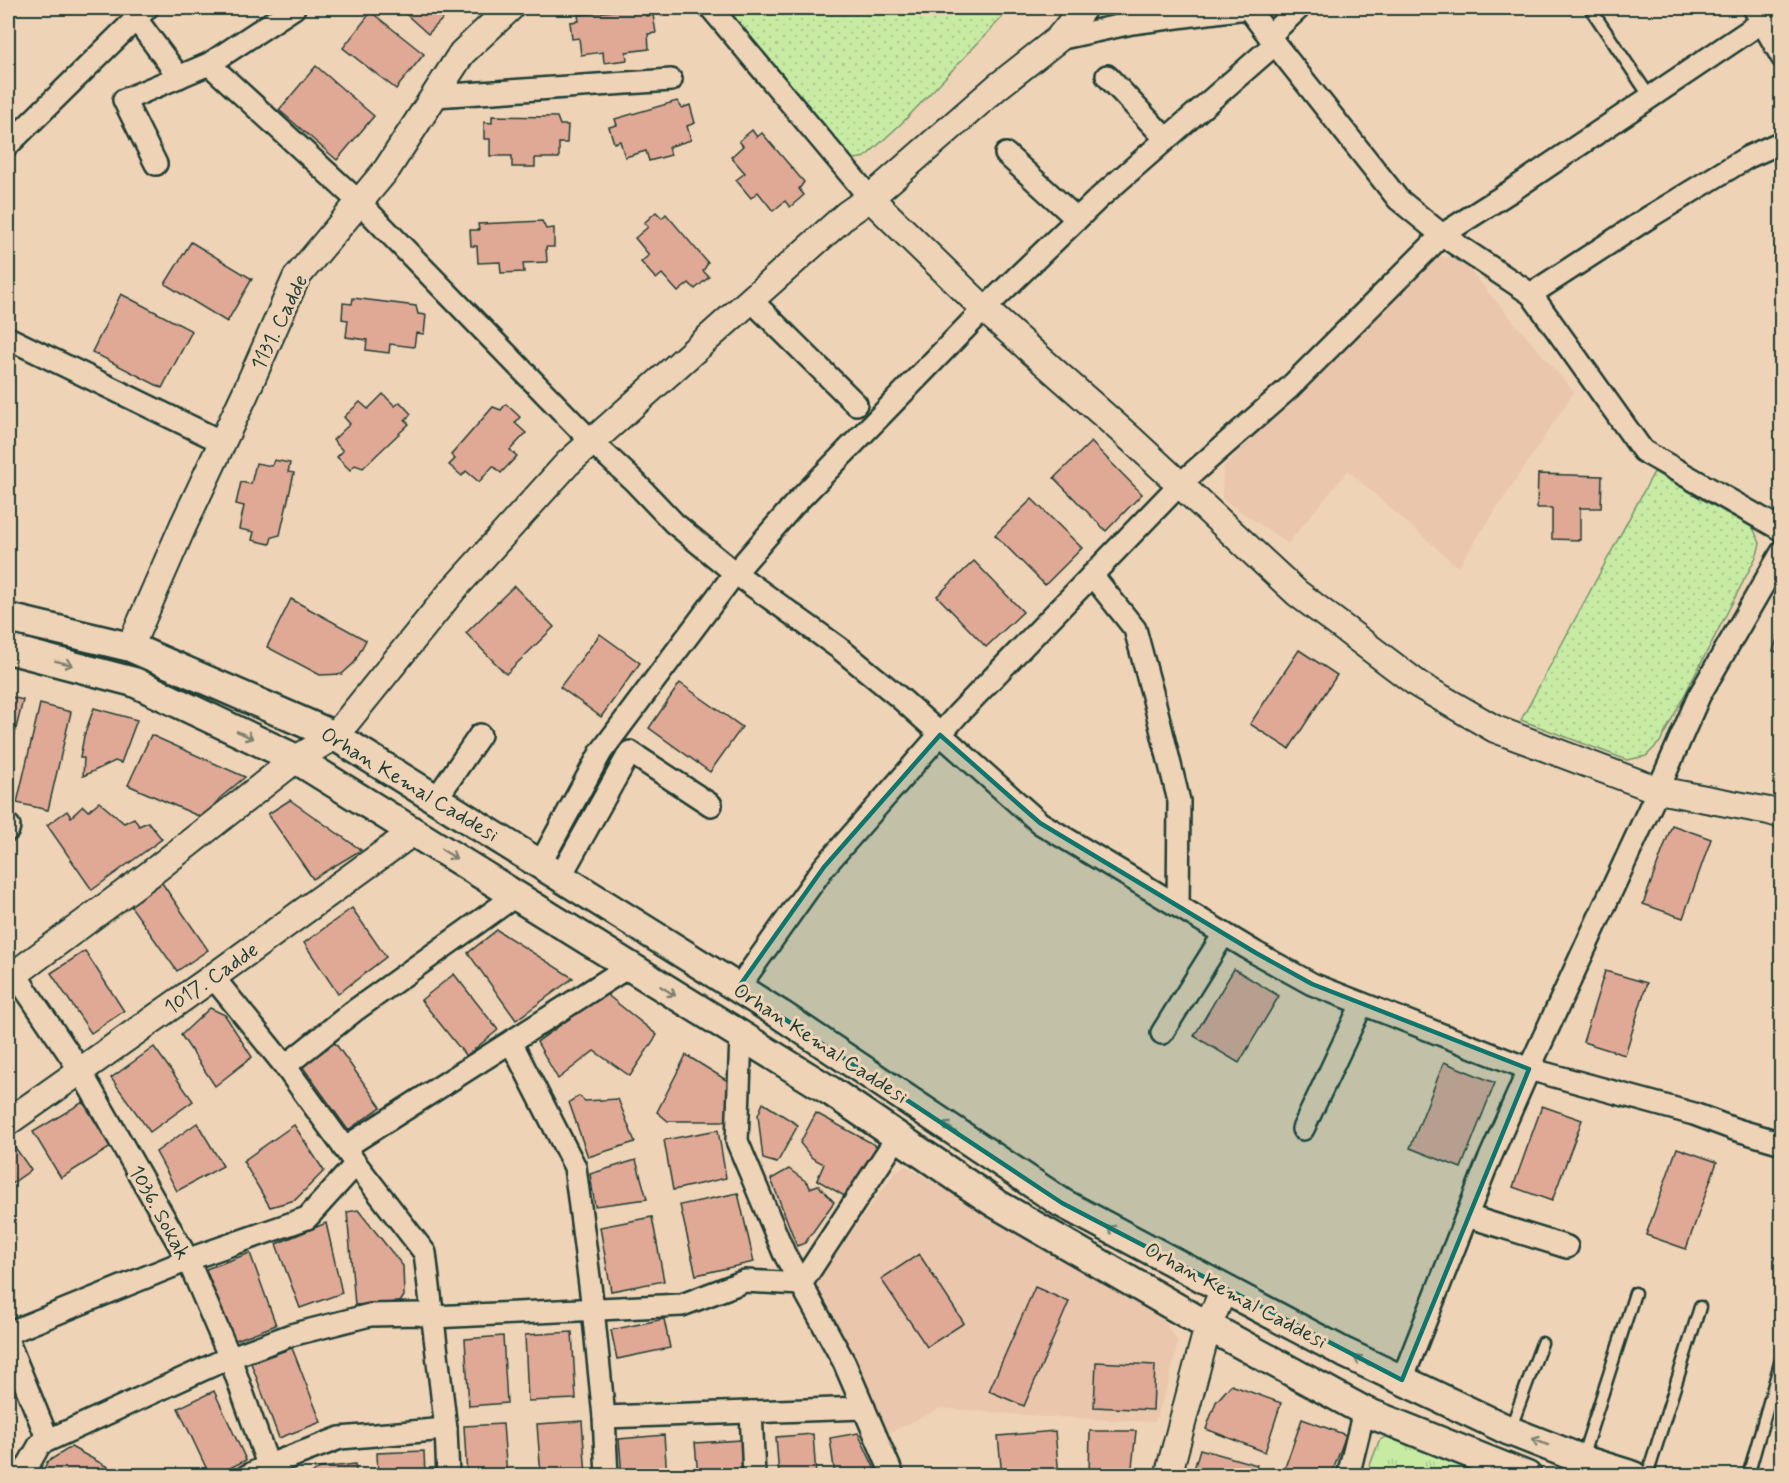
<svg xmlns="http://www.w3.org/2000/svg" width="1789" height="1483" viewBox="0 0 1789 1483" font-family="Mynerve,sans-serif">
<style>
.built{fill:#eac6ac}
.grass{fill:url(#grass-tufts);stroke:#74946c;stroke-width:1.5}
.park{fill:url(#park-dots);stroke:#74946c;stroke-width:1.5}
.building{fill:#e0a996;stroke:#1f3d34;stroke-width:1.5}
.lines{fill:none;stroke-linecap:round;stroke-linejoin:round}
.service-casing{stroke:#1f3d34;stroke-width:15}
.minor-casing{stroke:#1f3d34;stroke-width:26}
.tertiary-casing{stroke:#1f3d34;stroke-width:30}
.secondary-casing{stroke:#1f3d34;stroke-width:33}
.service{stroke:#efd3b6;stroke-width:10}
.minor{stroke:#efd3b6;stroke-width:21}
.tertiary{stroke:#efd3b6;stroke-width:26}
.secondary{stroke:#efd3b6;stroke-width:28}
.oneway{stroke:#7d806e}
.marked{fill:#0f766e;fill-opacity:0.2;stroke:#0f766e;stroke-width:4.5;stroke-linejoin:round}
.labels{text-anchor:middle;stroke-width:6;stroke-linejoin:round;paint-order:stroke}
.street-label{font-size:21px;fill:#1f3d34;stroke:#efd3b6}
</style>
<defs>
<pattern id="grass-tufts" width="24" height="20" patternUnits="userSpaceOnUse" patternTransform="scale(1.5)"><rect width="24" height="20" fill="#c8eba4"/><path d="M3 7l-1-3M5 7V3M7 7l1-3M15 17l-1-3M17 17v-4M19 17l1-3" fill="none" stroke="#abca8e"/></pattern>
<pattern id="park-dots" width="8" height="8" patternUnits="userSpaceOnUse" patternTransform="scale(1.5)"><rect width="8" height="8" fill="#c8eba4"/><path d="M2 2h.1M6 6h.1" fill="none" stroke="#abca8e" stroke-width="1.8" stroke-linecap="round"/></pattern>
</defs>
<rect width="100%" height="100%" fill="#efd3b6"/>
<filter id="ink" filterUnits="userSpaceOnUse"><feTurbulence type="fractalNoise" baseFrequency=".0167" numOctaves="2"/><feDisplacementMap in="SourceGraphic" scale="12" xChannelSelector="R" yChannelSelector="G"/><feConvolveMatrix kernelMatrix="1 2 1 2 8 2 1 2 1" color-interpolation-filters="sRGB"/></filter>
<g filter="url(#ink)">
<g class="built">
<polygon points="1436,256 1459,258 1574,392 1458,567 1348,471 1288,543 1222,499 1223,467"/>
<polygon points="906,1166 1161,1317 1178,1342 1169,1382 1155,1422 1035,1416 941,1408 889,1433 814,1283 896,1171"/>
</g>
<polygon class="grass" points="1389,1434 1470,1469 1473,1475 1366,1476 1379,1441"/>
<g class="park">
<polygon points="717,8 1011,8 904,121 865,157 847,161"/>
<polygon points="1654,472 1753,528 1760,543 1757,555 1660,742 1646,756 1627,760 1521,720"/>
</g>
<g class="building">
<polygon points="399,8 453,8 428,34"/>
<polygon points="642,8 646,16 653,15 656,33 648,34 649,49 626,52 627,60 604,63 603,52 581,55 579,38 572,39 570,22 579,21 578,15"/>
<polygon points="371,12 424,54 396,89 343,48"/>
<polygon points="316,66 374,116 337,160 279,110"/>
<polygon points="677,101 682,108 690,105 695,123 687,126 691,140 668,147 671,155 649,161 646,151 625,157 620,141 614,143 609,127 617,125 615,119"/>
<polygon points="492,116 557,117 560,125 568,125 567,143 559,143 559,158 535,158 535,167 512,167 512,156 490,156 490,139 484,139 484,122 492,123"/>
<polygon points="752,130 757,137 762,133 804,182 799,189 804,195 790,207 785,201 773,211 758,192 751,198 736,180 745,173 731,157 743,146 739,141"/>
<polygon points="656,212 662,218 666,214 708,263 703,271 709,277 695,289 689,283 678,292 662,274 656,279 641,262 649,255 635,238 648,227 644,223"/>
<polygon points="542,221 546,229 554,228 554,247 546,247 547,262 523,263 524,272 501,273 500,262 478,263 477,246 471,246 470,230 479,230 478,224"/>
<polygon points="191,242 252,279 227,322 165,284"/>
<polygon points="121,294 192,331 162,388 92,352"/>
<polygon points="353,298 416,306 418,314 426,315 424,334 416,333 414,347 390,344 389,353 366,350 367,340 346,337 348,320 342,319 343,303 352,304"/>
<polygon points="383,394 395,406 400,402 411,414 405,420 409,424 363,468 355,465 350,470 337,457 343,451 333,440 350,424 344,417 360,402 368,409"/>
<polygon points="506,404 520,417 515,423 526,433 510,450 517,456 501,473 493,466 479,482 466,471 462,476 449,465 455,459 451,455 493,407 501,410"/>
<polygon points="1091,442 1142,494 1106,531 1054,478"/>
<polygon points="274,460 290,463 288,472 294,473 280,535 272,537 270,544 252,540 254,532 239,529 244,506 236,504 241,482 251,484 256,463 272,466"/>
<polygon points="1538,474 1602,476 1601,508 1580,508 1580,540 1552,539 1552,508 1537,508"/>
<polygon points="1032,499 1082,548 1045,585 995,535"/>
<polygon points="974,561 1023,612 986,647 937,596"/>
<polygon points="514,586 554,627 506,674 466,633"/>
<polygon points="291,599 366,640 354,663 342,674 320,675 267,647"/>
<polygon points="1782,624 1782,653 1773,651"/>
<polygon points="600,634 640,663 601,717 560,687"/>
<polygon points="1299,650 1337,675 1289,749 1250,724"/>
<polygon points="680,683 742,727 710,772 649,728"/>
<polygon points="8,696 23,700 12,745 8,744"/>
<polygon points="40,704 71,712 48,810 17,803"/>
<polygon points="94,708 137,720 121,763 115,761 83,776 84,758 80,758 84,736"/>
<polygon points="151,735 245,777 220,798 203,818 128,785"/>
<polygon points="290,800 361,850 313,879 268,814"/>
<polygon points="99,802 124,823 134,818 139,826 148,822 162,839 92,890 47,825 67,811 71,817 83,806 88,811"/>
<polygon points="1672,825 1711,839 1683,918 1643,904"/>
<polygon points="162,883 208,950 177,971 130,905"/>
<polygon points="352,908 386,957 338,994 304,943"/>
<polygon points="497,930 573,978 516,1020 468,953"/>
<polygon points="85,951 124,1011 91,1033 51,973"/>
<polygon points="1234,969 1279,996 1239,1063 1194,1036"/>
<polygon points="1605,971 1647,983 1625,1055 1583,1042"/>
<polygon points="454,974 498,1030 466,1056 421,1000"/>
<polygon points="605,993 657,1035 630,1076 594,1051 558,1079 537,1042"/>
<polygon points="210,1008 225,1015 252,1057 215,1086 181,1035"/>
<polygon points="335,1043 381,1107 348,1130 302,1066"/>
<polygon points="154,1047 193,1101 150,1132 111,1078"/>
<polygon points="686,1055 731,1083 729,1121 668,1121 657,1112"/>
<polygon points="1444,1062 1495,1083 1461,1168 1410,1148"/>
<polygon points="579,1096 585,1101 618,1099 635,1142 588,1157 569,1102"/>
<polygon points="83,1102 111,1147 61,1178 33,1132"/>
<polygon points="763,1103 798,1125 777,1163 763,1159 758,1115"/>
<polygon points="1542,1106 1582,1120 1552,1201 1513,1187"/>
<polygon points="816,1113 877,1146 846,1197 817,1180 824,1164 812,1158 800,1143"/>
<polygon points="197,1123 223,1166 177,1191 156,1152"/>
<polygon points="294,1125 324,1171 295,1200 270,1207 243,1161"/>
<polygon points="718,1130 726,1178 673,1190 664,1140"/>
<polygon points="12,1143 31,1170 8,1186 8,1146"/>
<polygon points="1677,1148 1717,1162 1686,1249 1646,1235"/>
<polygon points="636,1160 647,1199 595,1206 590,1174"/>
<polygon points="789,1169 808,1183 810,1188 818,1185 834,1202 805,1243 797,1246 771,1179"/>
<polygon points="738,1193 754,1262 696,1275 680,1205"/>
<polygon points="358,1210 403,1266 404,1296 400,1302 355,1305 347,1212"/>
<polygon points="652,1217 664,1281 611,1291 600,1227"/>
<polygon points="326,1223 342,1293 300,1308 276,1244"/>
<polygon points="250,1253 276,1325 233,1341 206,1269"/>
<polygon points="919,1254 964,1323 927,1347 881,1279"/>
<polygon points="1035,1287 1069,1302 1024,1406 989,1391"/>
<polygon points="664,1319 670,1348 617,1359 611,1330"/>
<polygon points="572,1332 576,1399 528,1401 525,1335"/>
<polygon points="503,1336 507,1403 469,1406 465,1339"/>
<polygon points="292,1348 321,1422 279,1438 251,1363"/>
<polygon points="1096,1362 1155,1365 1153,1410 1094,1407"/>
<polygon points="1231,1385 1281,1403 1265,1452 1206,1429 1216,1402"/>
<polygon points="214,1391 246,1460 214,1476 210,1476 178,1408"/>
<polygon points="1302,1419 1346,1435 1331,1476 1282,1476"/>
<polygon points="582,1421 586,1476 541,1476 537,1424"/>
<polygon points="503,1424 507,1476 467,1476 464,1426"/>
<polygon points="1055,1431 1059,1476 1002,1476 998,1436"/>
<polygon points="1090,1431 1136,1431 1131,1476 1089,1476"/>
<polygon points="858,1433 878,1476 835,1476 830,1438"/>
<polygon points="813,1434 816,1476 779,1476 776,1437"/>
<polygon points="664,1435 667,1476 622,1476 619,1439"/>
<polygon points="741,1440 744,1476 698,1476 695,1443"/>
<polygon points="71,1447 108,1467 104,1476 42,1475 47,1462"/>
<polygon points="1200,1449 1257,1465 1254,1476 1192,1476"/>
<polygon points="424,1451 425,1476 378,1476 377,1453"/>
<polygon points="355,1464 357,1476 309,1476 320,1468"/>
</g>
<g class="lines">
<g class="service-casing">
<g id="service">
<polyline points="1590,8 1650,97"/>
<polyline points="1510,1430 1542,1343"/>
<polyline points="1582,1458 1635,1293"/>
<polyline points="1647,1476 1700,1307"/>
<polyline points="1748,1476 1782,1356"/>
</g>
</g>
<g class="minor-casing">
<g id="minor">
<polyline points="132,8 136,19 179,77"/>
<polyline points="711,8 870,198"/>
<polyline points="1248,8 1275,44 1398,199 1442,235 1531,294 1643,451 1782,530"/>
<polyline points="1754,8 1782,57"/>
<polyline points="1269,36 1299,8"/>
<polyline points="1058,39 1132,23 1246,8"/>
<polyline points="209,64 359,202 592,442 634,481 674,523 735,573 839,648 900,698 1040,823 1256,953 1312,984 1529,1069 1694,1114 1734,1129 1782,1143"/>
<polyline points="1107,76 1166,139"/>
<polyline points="435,96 671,80"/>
<polyline points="8,145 147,8"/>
<polyline points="1006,154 1077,219"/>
<polyline points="156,164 124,100 209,64 294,8"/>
<polyline points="1531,294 1651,216 1748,157 1782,142"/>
<polyline points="751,300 856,404"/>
<polyline points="8,338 222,442"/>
<polyline points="1092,575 1135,629 1153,696 1179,801 1178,906"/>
<polyline points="436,799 480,735"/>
<polyline points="8,830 9,826"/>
<polyline points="540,864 601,752 735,573 793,506 984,309 1099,198 1275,44"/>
<polyline points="560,877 630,752 711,805"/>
<polyline points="8,972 15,974 80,1070 188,1260 230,1358 272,1476"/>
<polyline points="213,977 285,1066 356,1164 425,1253 446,1429 448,1476"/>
<polyline points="738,988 824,867 958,714 1179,485 1289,388 1442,235 1511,191 1762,22 1782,10"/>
<polyline points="1162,1033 1224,934"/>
<polyline points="741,1036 737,1141 784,1253 844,1362 893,1476"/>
<polyline points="511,1042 575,1167 593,1309 604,1417 607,1476"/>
<polyline points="285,1066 354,1011 515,896"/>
<polyline points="1303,1129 1362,1004"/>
<polyline points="344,1148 628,967"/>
<polyline points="1467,1216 1567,1247"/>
<polyline points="8,1333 198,1256 307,1218 356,1164"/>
<polyline points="8,1342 48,1440"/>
<polyline points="1402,1380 1486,1167 1529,1069 1658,790 1699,696 1782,552"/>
<polyline points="751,1412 754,1476"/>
<polyline points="604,1417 864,1408"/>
<polyline points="22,1476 40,1444 226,1359 291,1335 370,1315 418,1314 433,1317 682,1305 745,1281 801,1284 898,1136"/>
<polyline points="247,1476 269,1465 340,1438 446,1429"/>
<polyline points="1348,1476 1364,1411"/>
</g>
</g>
<g class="tertiary-casing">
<g id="tertiary">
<polyline points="870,198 984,309 1131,439 1297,593 1419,685 1495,729 1658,790 1769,811 1782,815"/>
<polyline points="130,647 183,526 245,394 296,278 387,169 462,53 510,8"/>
<polyline points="15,974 150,874 296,759 335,736 452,591 567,464 847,214 870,198 997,87 1058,39 1083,8"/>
<polyline points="8,1122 213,977 413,832"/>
<polyline points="1168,1476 1208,1326 1224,1289"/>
</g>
</g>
<g class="secondary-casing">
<g id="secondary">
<polyline points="8,618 130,647 335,736 781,1015 1062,1203 1345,1353 1510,1431 1589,1462 1634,1476"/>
<polyline points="8,649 134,682 296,759 832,1092 995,1203 1208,1326 1364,1411 1527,1476"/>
</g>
</g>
<use href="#service" class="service"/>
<use href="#minor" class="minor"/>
<use href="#tertiary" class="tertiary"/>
<use href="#secondary" class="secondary"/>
</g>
<defs><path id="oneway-shaft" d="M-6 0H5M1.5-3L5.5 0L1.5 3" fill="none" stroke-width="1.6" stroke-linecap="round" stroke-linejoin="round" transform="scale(1.5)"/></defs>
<g class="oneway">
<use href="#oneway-shaft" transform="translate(64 663) rotate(14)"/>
<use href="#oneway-shaft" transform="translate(245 735) rotate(25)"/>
<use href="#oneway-shaft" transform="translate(449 854) rotate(32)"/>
<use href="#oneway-shaft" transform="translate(668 991) rotate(32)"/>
<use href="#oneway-shaft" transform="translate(950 1128) rotate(-146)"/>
<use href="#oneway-shaft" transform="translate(1115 1231) rotate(-152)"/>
<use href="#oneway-shaft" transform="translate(1362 1361) rotate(-155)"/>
<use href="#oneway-shaft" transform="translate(1540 1442) rotate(-159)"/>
</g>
</g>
<path class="marked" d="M940,735L1040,823L1256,953L1312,984L1529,1069L1402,1380L1062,1203L738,988L824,867Z"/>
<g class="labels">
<g class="street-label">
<text transform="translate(279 322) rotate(-64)" y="7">1131. Cadde</text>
<text transform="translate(410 784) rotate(31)" y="7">Orhan Kemal Caddesi</text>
<text transform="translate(211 978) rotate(-35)" y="7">1017. Cadde</text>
<text transform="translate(821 1043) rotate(33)" y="7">Orhan Kemal Caddesi</text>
<text transform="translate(160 1212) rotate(61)" y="7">1036. Sokak</text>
<text transform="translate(1236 1295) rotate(28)" y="7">Orhan Kemal Caddesi</text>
</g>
</g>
<rect width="1789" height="1483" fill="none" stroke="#efd3b6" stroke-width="30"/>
<rect x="15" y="15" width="1759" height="1453" fill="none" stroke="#1f3d34" stroke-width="2" filter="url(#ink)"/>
</svg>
